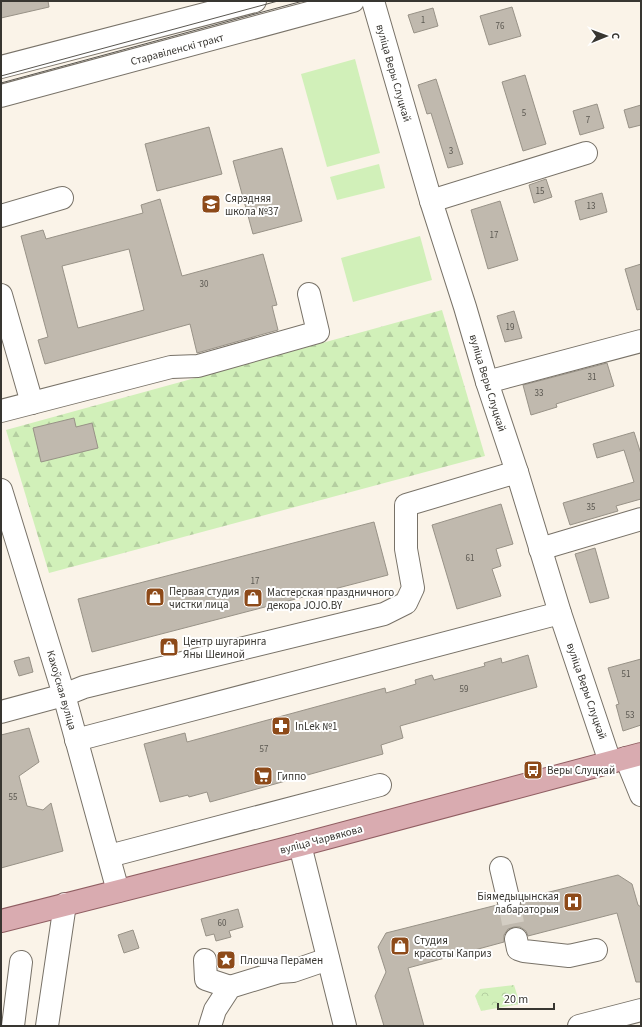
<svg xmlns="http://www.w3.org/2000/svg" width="642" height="1027" viewBox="0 0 642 1027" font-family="'Source Sans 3',sans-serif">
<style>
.grass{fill:#d1f0b9}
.forest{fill:url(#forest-firs)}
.park{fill:url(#park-crowns)}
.building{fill:#c0b9ae;stroke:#989287;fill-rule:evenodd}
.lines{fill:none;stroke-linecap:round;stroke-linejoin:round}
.minor-tunnel{stroke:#d3cdc3;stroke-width:22;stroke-dasharray:22 11;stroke-linecap:butt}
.minor-casing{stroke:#787268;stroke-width:24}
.major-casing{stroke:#905e62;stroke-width:24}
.minor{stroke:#fff;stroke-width:22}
.major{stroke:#d9abb0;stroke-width:22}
.tram{stroke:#5a5751;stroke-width:1}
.labels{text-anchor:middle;stroke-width:4;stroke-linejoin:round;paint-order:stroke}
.number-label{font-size:9px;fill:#5a5750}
.street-label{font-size:11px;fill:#383631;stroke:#fff}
.poi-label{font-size:11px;fill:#383631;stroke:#fff;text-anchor:start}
</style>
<defs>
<pattern id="forest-firs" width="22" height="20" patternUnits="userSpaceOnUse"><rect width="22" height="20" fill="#d1f0b9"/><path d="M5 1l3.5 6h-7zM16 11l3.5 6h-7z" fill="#b4cea0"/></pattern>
<pattern id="park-crowns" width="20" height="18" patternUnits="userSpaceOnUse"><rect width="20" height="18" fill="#d1f0b9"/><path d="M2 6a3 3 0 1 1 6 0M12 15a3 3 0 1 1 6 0" fill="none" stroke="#b4cea0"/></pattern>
</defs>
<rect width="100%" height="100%" fill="#faf3e8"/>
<g class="grass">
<polygon points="355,59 380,153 327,167 301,74"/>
<polygon points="379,164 385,188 337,200 330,177"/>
<polygon points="420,236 432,280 353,302 341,258"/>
</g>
<polygon class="forest" points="442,310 485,456 49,573 6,430"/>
<polygon class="park" points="514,985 520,1004 481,1011 475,996 480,989"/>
<g class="building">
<polygon points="1,1 48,1 49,7 1,18"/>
<polygon points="512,7 521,36 489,45 480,16"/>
<polygon points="433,8 438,26 414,33 408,15"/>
<polygon points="525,75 546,144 523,151 502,82"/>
<polygon points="436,79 463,164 448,168 431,113 427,114 418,85"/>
<polygon points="597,104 604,128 580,135 573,111"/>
<polygon points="641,105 641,125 629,128 624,110"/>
<polygon points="209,127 222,174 157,191 145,144"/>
<polygon points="282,148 302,221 253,234 233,161"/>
<polygon points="546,179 552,197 534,203 529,185"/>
<polygon points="602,193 607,212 580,220 575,201"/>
<path d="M160,199L182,276L263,254L277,305L272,306L278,330L197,353L190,324L45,364L38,340L48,337L21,236L43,230L46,239L143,213L141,205ZM129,249L144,310L78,328L62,266Z"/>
<polygon points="500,201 518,260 488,269 471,210"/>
<polygon points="641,264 641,309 637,310 625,269"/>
<polygon points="514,311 522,338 505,342 497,316"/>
<polygon points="607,363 614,386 556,404 557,407 531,415 523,385"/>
<polygon points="74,418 76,427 92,423 98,448 41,462 33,428"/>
<polygon points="634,432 641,454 641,499 616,506 618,511 570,525 563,503 634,482 624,450 597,458 593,444"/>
<polygon points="501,504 513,544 496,549 501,566 492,569 501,596 457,609 432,525"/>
<polygon points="374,522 388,575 92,652 78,599"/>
<polygon points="595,548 609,598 590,603 575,554"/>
<polygon points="528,655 537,687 400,726 403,738 381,745 383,754 210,802 207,792 189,797 188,795 160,802 144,744 185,733 187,742 385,688 386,693 416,684 415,680 432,675 434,680 485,666 484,663 501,658 502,663"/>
<polygon points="29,657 33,672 19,676 14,661"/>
<polygon points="641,659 641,725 623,731 616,705 619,704 608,668"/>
<polygon points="29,728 39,762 19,776 27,806 43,810 51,803 63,851 1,868 1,735"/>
<polygon points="618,875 632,884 638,905 641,907 641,982 636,982 617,913 528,936 526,931 520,927 514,927 508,929 504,935 504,942 408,968 424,1026 384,1026 375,996 386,972 378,947 386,933 497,905 500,910 505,914 512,914 517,911 521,906 521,899"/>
<polygon points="238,909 243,927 229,931 231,937 216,941 214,934 206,936 201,919"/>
<polygon points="133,930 139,948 124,953 118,935"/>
</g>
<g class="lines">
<polyline class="minor-tunnel" points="509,902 516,939"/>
<g class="minor-casing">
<g id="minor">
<polyline points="373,1 431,201 465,307 487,382 517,472 560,613 610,762"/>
<polyline points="1,67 255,1"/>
<polyline points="1,96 353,1"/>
<polyline points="431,201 586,153"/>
<polyline points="1,216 62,198"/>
<polyline points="1,295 32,403"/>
<polyline points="487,382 641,341"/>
<polyline points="1,411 171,367 198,366 318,332 309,294"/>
<polyline points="1,490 64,695 118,891"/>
<polyline points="540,549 641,519"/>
<polyline points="1,712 64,695 84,687 384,614 406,603 413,588 406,549 406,505 517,472"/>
<polyline points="76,740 560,613"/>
<polyline points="626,758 641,795"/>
<polyline points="300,845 345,1026"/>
<polyline points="109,856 380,785"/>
<polyline points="501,868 509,902"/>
<polyline points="516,939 518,949 524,951 569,956 596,950"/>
<polyline points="205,960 206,979 230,987"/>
<polyline points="13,1026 21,962"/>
<polyline points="47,1026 65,904"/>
<polyline points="210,1026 215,1010 230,987 279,972 293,971 328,959"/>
<polyline points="579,1026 641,1010"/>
</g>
</g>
<g class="major-casing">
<polyline id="major" points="1,921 300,845 641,754"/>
</g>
<use href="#minor" class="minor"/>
<use href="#major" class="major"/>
<g class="tram">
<polyline points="1,76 278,1"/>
<polyline points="1,83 303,1"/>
</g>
</g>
<defs>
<g id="school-square" transform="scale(1)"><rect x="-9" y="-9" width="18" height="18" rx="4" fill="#8d4a19" stroke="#fff"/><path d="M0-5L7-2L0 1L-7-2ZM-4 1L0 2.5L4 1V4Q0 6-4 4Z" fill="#fff"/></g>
<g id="shop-square" transform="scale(1)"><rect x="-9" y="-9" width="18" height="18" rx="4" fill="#8d4a19" stroke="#fff"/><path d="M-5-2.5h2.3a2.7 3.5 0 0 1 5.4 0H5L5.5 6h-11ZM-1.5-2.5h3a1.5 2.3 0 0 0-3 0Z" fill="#fff"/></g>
<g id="pharmacy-square" transform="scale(1)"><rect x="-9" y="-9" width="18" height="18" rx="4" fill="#8d4a19" stroke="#fff"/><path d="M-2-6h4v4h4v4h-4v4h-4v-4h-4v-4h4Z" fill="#fff"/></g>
<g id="bus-square" transform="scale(1)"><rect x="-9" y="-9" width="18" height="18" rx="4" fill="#8d4a19" stroke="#fff"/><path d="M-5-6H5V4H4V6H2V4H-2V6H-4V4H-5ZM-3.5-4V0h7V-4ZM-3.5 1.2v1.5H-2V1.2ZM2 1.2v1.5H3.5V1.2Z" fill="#fff"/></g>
<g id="supermarket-square" transform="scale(1)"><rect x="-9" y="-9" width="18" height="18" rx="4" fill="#8d4a19" stroke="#fff"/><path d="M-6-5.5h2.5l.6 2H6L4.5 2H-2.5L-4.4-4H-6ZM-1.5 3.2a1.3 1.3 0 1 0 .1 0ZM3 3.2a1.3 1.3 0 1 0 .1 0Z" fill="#fff"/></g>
<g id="hospital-square" transform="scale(1)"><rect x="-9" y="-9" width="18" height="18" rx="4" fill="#8d4a19" stroke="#fff"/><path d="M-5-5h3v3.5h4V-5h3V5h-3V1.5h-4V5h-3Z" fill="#fff"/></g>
<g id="sight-square" transform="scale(1)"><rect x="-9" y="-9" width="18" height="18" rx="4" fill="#8d4a19" stroke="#fff"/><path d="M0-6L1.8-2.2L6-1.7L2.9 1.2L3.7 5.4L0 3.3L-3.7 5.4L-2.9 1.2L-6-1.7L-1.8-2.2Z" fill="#fff"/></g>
</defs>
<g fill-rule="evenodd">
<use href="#school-square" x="211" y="204"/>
<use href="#shop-square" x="155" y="597"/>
<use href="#shop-square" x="253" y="598"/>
<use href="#shop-square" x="169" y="647"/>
<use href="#pharmacy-square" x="281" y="726"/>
<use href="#bus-square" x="533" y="770"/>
<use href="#supermarket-square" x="263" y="776"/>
<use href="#hospital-square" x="573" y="902"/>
<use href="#shop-square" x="400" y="946"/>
<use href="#sight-square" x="226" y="960"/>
</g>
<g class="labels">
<g class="number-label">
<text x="423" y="23">1</text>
<text x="500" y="29">76</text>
<text x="524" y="116">5</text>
<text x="588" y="123">7</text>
<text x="451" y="154">3</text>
<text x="540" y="194">15</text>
<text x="591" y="209">13</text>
<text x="494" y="238">17</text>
<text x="204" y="287">30</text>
<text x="510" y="330">19</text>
<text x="592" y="380">31</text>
<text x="539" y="396">33</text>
<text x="591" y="510">35</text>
<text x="470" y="561">61</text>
<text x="255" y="584">17</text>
<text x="626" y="677">51</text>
<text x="464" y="692">59</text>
<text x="630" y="718">53</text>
<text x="264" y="752">57</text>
<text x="13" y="800">55</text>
<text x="222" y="926">60</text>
</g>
<g class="street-label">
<text transform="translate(177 49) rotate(-15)" y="4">Старавіленскі тракт</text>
<text transform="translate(394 73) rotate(74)" y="4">вуліца Веры Слуцкай</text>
<text transform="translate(488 383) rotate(73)" y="4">вуліца Веры Слуцкай</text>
<text transform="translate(62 690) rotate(74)" y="4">Кахоўская вуліца</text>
<text transform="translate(587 691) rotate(71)" y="4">вуліца Веры Слуцкай</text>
<text transform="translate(321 839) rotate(-15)" y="4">вуліца Чарвякова</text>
</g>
<g class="poi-label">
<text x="225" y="202">Сярэдняя<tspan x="225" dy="13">школа №37</tspan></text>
<text x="169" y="595">Первая студия<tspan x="169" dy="13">чистки лица</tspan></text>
<text x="267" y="596">Мастерская праздничного<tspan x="267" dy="13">декора JOJO.BY</tspan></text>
<text x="183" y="645">Центр шугаринга<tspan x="183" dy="13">Яны Шеиной</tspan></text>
<text x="295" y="730">InLek №1</text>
<text x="547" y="774">Веры Слуцкай</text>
<text x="277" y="780">Гиппо</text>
<text x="559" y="900" text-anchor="end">Біямедыцынская<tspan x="559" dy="13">лабараторыя</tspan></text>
<text x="414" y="944">Студия<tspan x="414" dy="13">красоты Каприз</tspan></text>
<text x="240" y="964">Плошча Перамен</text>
</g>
</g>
<rect width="642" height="1027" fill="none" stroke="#383631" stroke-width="4"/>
<g transform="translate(606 36) rotate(89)" stroke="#ffffff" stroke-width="3" paint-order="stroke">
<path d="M0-3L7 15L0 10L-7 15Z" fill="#383631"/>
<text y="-6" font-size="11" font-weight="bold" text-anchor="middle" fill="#383631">С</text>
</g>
<path d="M498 1003v6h56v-6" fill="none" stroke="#383631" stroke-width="2"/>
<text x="504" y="1003" font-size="12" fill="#383631" stroke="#ffffff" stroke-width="3" paint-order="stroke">20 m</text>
</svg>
